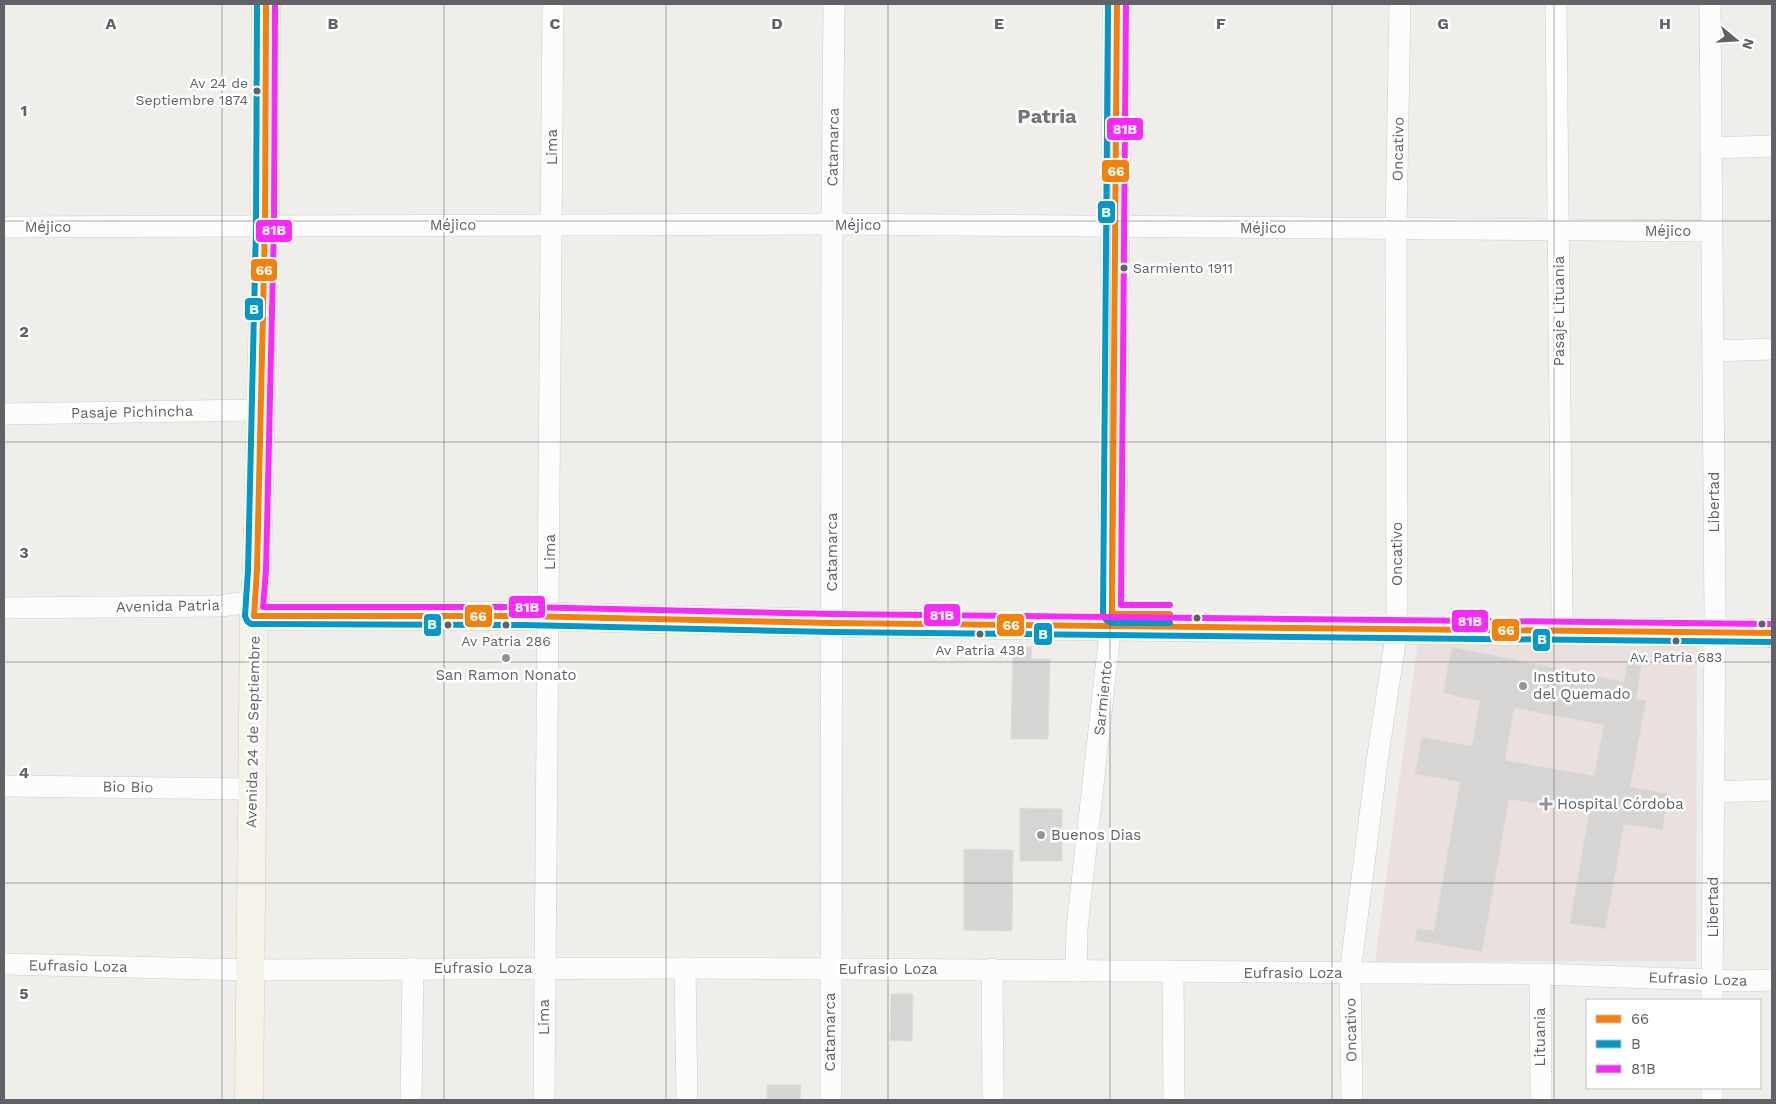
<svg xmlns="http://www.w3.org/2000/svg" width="1776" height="1104" viewBox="0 0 1776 1104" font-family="'Work Sans',sans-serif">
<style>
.medical{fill:#eae0de}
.building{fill:#d6d5d3;stroke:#deddd9;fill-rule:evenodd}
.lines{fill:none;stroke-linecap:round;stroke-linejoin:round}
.minor-casing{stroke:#cbcccc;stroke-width:22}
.major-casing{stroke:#d7ceb8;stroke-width:29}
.minor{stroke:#fdfcfc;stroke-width:21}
.major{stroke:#f4f2e9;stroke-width:28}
.bus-1-casing{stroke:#fff;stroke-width:10}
.bus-2-casing{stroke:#fff;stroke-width:10}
.bus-3-casing{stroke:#fff;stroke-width:10}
.bus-1{stroke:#f78005;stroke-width:6}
.bus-2{stroke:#0099cb;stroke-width:6}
.bus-3{stroke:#fe27ff;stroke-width:6}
.grid{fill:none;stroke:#5f6368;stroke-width:1;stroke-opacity:0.55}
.bus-dot{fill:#5f6368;stroke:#fff;stroke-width:2}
.poi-dot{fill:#919496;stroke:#fff;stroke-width:2}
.labels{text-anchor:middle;stroke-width:5;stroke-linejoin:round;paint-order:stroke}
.bus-label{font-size:14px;fill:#5f6368;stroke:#fff}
.street-label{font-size:15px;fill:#5f6368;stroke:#fff}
.poi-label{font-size:15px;fill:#5f6368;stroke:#fff;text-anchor:start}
.district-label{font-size:20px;font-weight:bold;fill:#70757a;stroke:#fff}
.grid-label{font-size:16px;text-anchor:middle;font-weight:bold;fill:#5f6368;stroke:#fff;stroke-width:5;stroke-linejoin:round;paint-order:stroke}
.line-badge{stroke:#fff;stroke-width:2}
.badge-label{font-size:14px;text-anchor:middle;font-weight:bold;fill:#fff}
</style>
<rect width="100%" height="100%" fill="#efeeea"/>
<polygon class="medical" points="1418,642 1697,647 1696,961 1375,962"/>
<g class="building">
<polygon points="1013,647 1032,647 1031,659 1050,659 1048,739 1011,739"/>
<path d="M1452,647L1624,682L1629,653L1643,655L1636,699L1646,701L1630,787L1669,794L1662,830L1624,824L1605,929L1570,923L1589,813L1509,799L1482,952L1415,940L1417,928L1434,931L1460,782L1415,774L1422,737L1472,746L1480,701L1443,693ZM1514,708L1604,725L1594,776L1505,760Z"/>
<polygon points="1020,808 1062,809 1062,861 1020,861"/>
<polygon points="964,849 1013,850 1012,931 964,930"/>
<polygon points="891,994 913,994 912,1041 890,1040"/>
<polygon points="767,1085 801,1085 800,1100 767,1100"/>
</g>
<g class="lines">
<g class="minor-casing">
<g id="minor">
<polyline points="1556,4 1562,617"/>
<polyline points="1710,4 1715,616 1712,1000"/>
<polyline points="1711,148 1772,146"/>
<polyline points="4,227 832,224 1712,231"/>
<polyline points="1713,351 1772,349"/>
<polyline points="4,414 261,410"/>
<polyline points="4,608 221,606 254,601"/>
<polyline points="4,786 252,789"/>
<polyline points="1713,792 1772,790"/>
<polyline points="4,964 250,970 685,968 1540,974 1738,981 1772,980"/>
<polyline points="685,968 687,1100"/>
<polyline points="992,969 993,1100"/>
<polyline points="1076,971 1077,928 1112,614"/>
<polyline points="1173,972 1174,1100"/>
<polyline points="1540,974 1541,1100"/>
<polyline points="411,1100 413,968"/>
<polyline points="544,1100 553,4"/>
<polyline points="831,1100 832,224 834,4"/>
<polyline points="1352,1100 1350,973 1377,761 1397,630 1396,229 1400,4"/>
<polyline points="1712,1100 1712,1088"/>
</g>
</g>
<g class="major-casing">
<g id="major">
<polyline points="1112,614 1117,4"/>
<polyline points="254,616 523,616 832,623 1397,630 1772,633"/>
<polyline points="249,1100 254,616 257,570 265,226 266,4"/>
</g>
</g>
<use href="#minor" class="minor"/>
<use href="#major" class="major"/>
<g class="bus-1-casing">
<g id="bus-1">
<polyline points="266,4 265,226 257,570 254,616 523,616 832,623 1772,633"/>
<polyline points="1117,4 1112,614 1170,614"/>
</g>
</g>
<g class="bus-2-casing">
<g id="bus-2">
<polyline points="257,4 256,226 248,570 245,616 247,621 251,624 523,625 832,632 1772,642"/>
<polyline points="1108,4 1103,615 1106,620 1111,623 1170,623"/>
</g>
</g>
<g class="bus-3-casing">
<g id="bus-3">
<polyline points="275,4 274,226 266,570 263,607 523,607 832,614 1772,624"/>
<polyline points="1126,4 1121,605 1170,605"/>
</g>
</g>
<use href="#bus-1" class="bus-1"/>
<use href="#bus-2" class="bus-2"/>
<use href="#bus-3" class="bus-3"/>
</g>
<path class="grid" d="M222,4V1100M444,4V1100M666,4V1100M888,4V1100M1110,4V1100M1332,4V1100M1554,4V1100M4,221H1772M4,442H1772M4,662H1772M4,883H1772"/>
<g class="bus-dot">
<circle cx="257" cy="91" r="4.5"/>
<circle cx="1124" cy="268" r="4.5"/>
<circle cx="1197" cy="618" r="4.5"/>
<circle cx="1762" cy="624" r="4.5"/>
<circle cx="448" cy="625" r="4.5"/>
<circle cx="506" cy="625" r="4.5"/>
<circle cx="980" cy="634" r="4.5"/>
<circle cx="1676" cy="641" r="4.5"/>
</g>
<g class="poi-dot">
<circle cx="506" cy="658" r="5"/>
<circle cx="1523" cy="686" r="5"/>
<path d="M1543.5 796.5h5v5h5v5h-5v5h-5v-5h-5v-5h5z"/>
<circle cx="1041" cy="835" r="5"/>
</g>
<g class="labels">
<g class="bus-label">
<text x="248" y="88" text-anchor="end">Av 24 de<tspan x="248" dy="17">Septiembre 1874</tspan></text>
<text x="1133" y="273" text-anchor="start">Sarmiento 1911</text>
<text x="506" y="646">Av Patria 286</text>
<text x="980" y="655">Av Patria 438</text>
<text x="1676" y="662">Av. Patria 683</text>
</g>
<g class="street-label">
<text transform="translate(552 147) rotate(-90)" y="5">Lima</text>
<text transform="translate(833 147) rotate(-89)" y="5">Catamarca</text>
<text transform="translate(1398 149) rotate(-89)" y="5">Oncativo</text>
<text x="453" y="230">Méjico</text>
<text x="858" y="230">Méjico</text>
<text x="48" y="232">Méjico</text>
<text x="1263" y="233">Méjico</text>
<text x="1668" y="236">Méjico</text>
<text transform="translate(1559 311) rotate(-90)" y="5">Pasaje Lituania</text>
<text transform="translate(132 412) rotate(-1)" y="5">Pasaje Pichincha</text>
<text transform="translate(1714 502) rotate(-90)" y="5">Libertad</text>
<text transform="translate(550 552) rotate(-90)" y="5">Lima</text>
<text transform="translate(832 552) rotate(-90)" y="5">Catamarca</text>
<text transform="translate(1397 554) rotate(-90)" y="5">Oncativo</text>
<text transform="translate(168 606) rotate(-1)" y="5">Avenida Patria</text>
<text transform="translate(1103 698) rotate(-84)" y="5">Sarmiento</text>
<text transform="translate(253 732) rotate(-89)" y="5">Avenida 24 de Septiembre</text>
<text transform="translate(128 787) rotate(1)" y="5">Bio Bio</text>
<text transform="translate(1713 907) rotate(-90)" y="5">Libertad</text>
<text transform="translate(78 966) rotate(1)" y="5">Eufrasio Loza</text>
<text x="483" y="973">Eufrasio Loza</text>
<text x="888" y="974">Eufrasio Loza</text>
<text x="1293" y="978">Eufrasio Loza</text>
<text transform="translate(1698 979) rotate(2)" y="5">Eufrasio Loza</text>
<text transform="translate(544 1017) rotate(-90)" y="5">Lima</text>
<text transform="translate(1351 1030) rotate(-91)" y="5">Oncativo</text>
<text transform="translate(830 1032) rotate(-90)" y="5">Catamarca</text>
<text transform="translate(1540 1037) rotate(-90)" y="5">Lituania</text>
</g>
<g class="poi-label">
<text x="506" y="680" text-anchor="middle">San Ramon Nonato</text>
<text x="1533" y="682">Instituto<tspan x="1533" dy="17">del Quemado</tspan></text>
<text x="1557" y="809">Hospital Córdoba</text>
<text x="1051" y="840">Buenos Dias</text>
</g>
<g class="district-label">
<text x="1047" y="123">Patria</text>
</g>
</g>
<g class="grid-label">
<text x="111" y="29">A</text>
<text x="333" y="29">B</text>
<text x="555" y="29">C</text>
<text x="777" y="29">D</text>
<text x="999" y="29">E</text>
<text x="1221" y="29">F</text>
<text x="1443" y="29">G</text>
<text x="1665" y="29">H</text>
<text x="24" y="116">1</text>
<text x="24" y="337">2</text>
<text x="24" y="558">3</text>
<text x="24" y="778">4</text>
<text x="24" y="999">5</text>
</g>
<g class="line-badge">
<rect x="1106" y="117" width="38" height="24" rx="5" fill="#fe27ff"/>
<rect x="1101" y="159" width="29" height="24" rx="5" fill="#f78005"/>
<rect x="1097" y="200" width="19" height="24" rx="5" fill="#0099cb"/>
<rect x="255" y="219" width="38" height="24" rx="5" fill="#fe27ff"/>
<rect x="250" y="258" width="28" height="24" rx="5" fill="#f78005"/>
<rect x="244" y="297" width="20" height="24" rx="5" fill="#0099cb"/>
<rect x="508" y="595" width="38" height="24" rx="5" fill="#fe27ff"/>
<rect x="923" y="603" width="38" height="24" rx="5" fill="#fe27ff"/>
<rect x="464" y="604" width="29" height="24" rx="5" fill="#f78005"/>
<rect x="1451" y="609" width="38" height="24" rx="5" fill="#fe27ff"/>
<rect x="423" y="613" width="19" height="24" rx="5" fill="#0099cb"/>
<rect x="996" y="613" width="29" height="24" rx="5" fill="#f78005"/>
<rect x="1491" y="618" width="29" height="24" rx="5" fill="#f78005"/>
<rect x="1033" y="622" width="20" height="24" rx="5" fill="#0099cb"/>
<rect x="1532" y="628" width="19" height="24" rx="5" fill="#0099cb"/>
</g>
<g class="badge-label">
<text x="1125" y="134">81B</text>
<text x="1116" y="176">66</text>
<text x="1106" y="217">B</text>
<text x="274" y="235">81B</text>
<text x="264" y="275">66</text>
<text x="254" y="314">B</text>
<text x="527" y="612">81B</text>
<text x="942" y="620">81B</text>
<text x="478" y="621">66</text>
<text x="1470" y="626">81B</text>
<text x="432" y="629">B</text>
<text x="1011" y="630">66</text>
<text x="1506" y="635">66</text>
<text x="1043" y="639">B</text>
<text x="1542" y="644">B</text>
</g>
<rect width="1776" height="1104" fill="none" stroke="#5f6368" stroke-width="10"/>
<rect x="1586" y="999" width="175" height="90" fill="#ffffff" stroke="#bfc1c3"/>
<rect x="1596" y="1015" width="25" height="8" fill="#f78005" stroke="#bfc1c3"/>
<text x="1631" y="1024" font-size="15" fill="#5f6368">66</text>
<rect x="1596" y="1040" width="25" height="8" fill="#0099cb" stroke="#bfc1c3"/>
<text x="1631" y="1049" font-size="15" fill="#5f6368">B</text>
<rect x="1596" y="1065" width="25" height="8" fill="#fe27ff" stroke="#bfc1c3"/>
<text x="1631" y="1074" font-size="15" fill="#5f6368">81B</text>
<g transform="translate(1736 40) rotate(108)" stroke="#ffffff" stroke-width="4" paint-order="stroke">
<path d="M0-4L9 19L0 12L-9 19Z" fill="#5f6368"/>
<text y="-8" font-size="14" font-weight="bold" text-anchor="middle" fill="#5f6368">N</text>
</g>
</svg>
